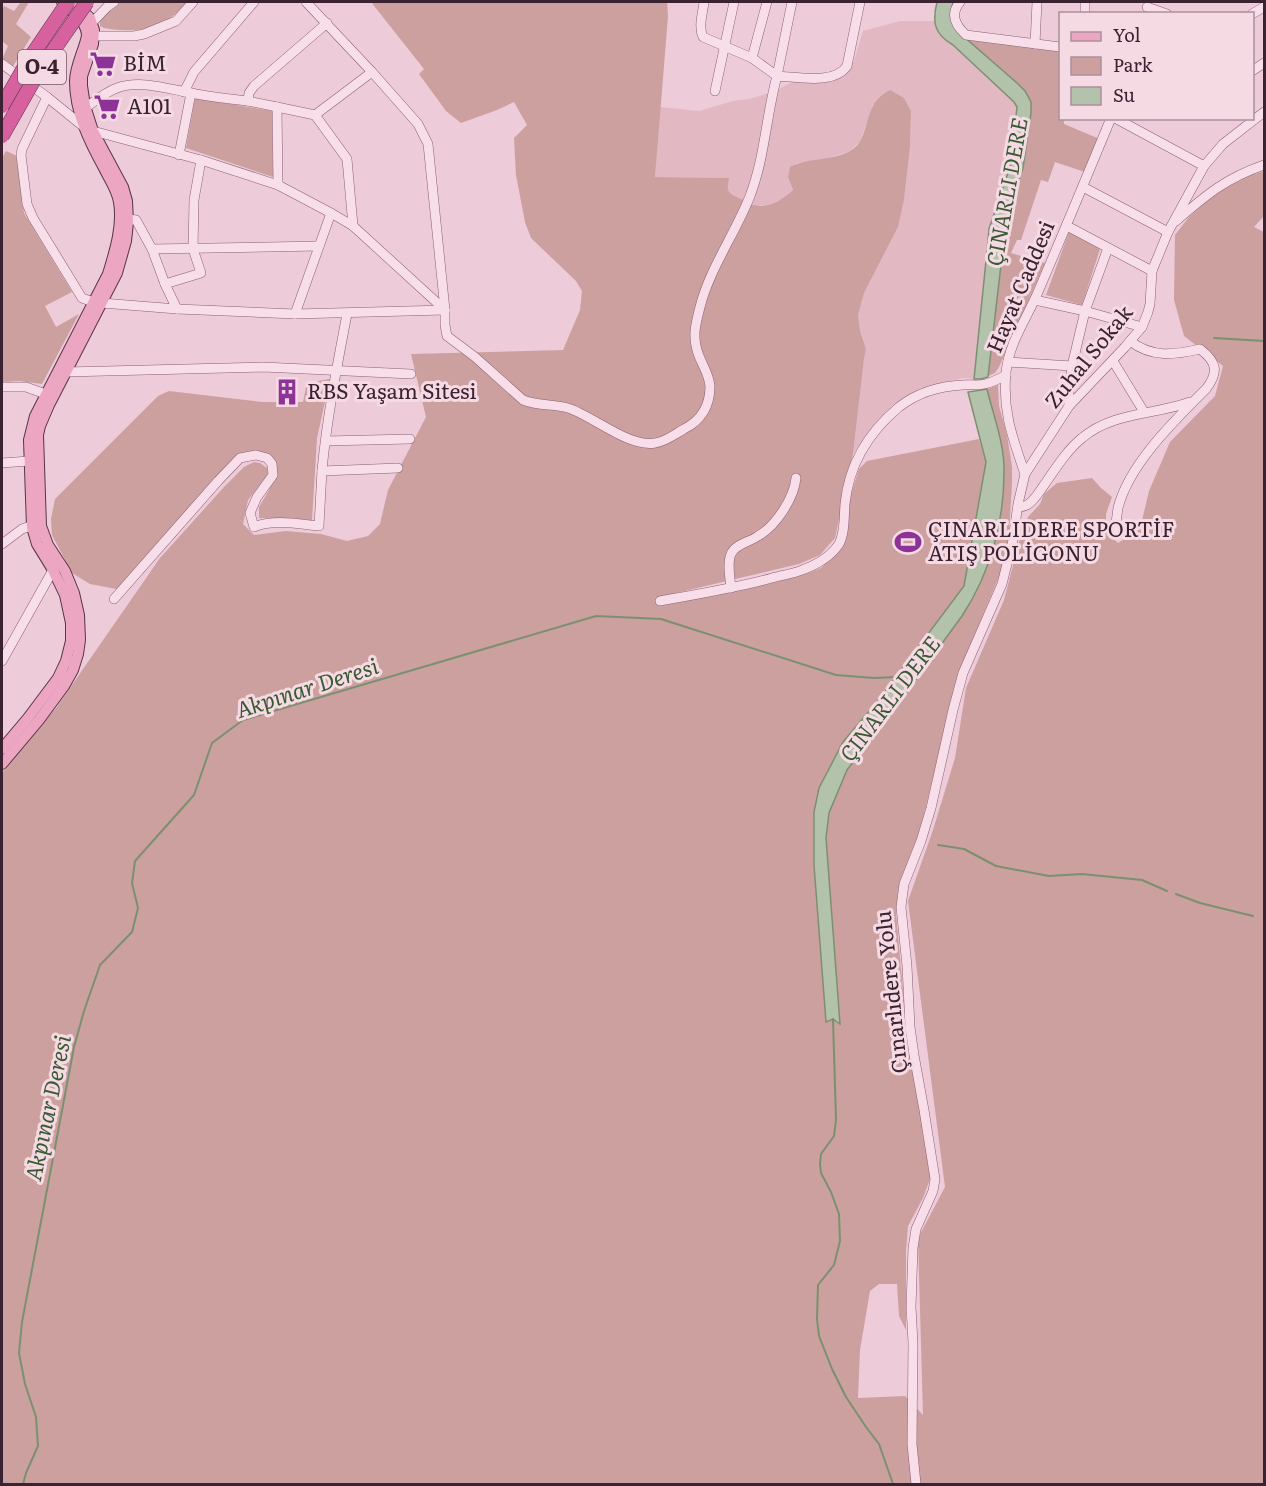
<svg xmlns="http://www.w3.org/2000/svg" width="1266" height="1486" viewBox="0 0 1266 1486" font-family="Literata,serif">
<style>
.farmland{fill:#e2b8c2}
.green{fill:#cba09f}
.water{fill:#b3c2ab;stroke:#7c9071;stroke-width:1.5}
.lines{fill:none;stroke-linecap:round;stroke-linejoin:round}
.stream{stroke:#7c9071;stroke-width:2}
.minor-casing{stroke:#895f76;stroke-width:10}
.major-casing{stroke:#58334a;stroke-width:12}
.minor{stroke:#f8dee8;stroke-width:9}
.major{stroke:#eda6c2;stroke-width:10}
.highway-bridge-casing{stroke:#58334a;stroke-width:15;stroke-linecap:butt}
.highway-bridge{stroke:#d6619e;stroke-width:14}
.labels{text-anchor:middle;stroke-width:6;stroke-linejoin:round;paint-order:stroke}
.shield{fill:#f5dae4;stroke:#735967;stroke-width:1.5}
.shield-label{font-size:20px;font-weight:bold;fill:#3b2231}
.poi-label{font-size:21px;fill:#3b2231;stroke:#f5dae4;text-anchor:start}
.street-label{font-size:21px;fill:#3b2231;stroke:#f5dae4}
.water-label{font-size:22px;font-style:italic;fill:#385a32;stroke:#f5dae4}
</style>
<rect width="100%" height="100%" fill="#edcbd8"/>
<polygon class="farmland" points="900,21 942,21 1020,101 981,379 963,378 921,388 892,406 868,433 853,454 864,359 866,349 860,331 858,315 864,293 898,227 904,200 910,147 911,111 904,98 873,105 860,141 850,151 822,160 797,163 788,177 793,190 785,198 768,205 756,206 730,195 727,189 728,178 655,177 660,107 699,111 733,101 749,99 773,92 792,82 829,78 854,61 863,31"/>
<g class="green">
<polygon points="21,2 29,2 16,24 31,37 12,68 2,59 8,46 2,41 2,10 4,6 14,11"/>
<path d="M121,2H187C165,29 137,34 104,28L100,26V19L104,14Z"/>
<path d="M371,2H667L668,16L655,177L729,178C726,193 728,193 741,199C745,201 750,204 754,205C768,209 784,199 793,190L788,177L790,167C806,158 832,161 850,151C866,143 865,120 873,106C877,98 883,94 890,90L904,98L911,111L910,147L904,200L898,227L864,293L858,315L860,331L866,349L864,359L853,454L835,538L820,555L799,564L655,598L665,603L768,584L803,575L821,568L843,547L851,494L859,469L867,461L979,439L986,462L964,586L877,702L843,742L819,788L814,812V865L826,1022L833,1019L826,838L829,813L847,770L889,716L962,616L972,600L987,567L1002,500L1004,465L1001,446L987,389L998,385L999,406L1007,435L1012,467V483L1008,550L998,579L960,670L925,810L914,850L898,889L896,913L907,1036L931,1176L923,1198L908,1226L906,1251V1330L899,1316L897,1284H879L870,1291L860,1350L858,1398L905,1396L923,1415L918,1238L945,1187L908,901L933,830L955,758L966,688L1004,600L1020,538L1028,517L1040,504L1044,494L1057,483L1092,478L1101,488L1112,497L1106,514V532L1118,543L1140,529L1149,491L1170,442L1215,396L1223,366L1184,336L1174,300L1175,235L1189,217L1217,192L1249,176L1264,171V216L1254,227L1264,232V1484H2V773L56,708L160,558L224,487L244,467L254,462L260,463L267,468L268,474L248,500L243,524L254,535L286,531L321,534L347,541L368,536L380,524L388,490L426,417L411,354L563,350L580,310L582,291L576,281L531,238L525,222L516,175L514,138L527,125L514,102L497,110L461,123L446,111L419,74L424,69Z"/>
<polygon points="949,36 1060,51 1060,118 1064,119 1064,124 1102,140 1088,173 1055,162 1048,182 1041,180 1021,240 1017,240 1011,253 1045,263 999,367 995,373 981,379 1023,110"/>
<polygon points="195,98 272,111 273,177 186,148"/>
<polygon points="6,151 17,156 24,213 72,292 45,306 56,327 79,314 42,384 19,381 2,382 2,158"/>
<polygon points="1069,232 1100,249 1082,305 1046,295"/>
<polygon points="330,379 317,438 312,520 259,518 259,507 269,490 273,475 267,458 240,458 122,590 90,584 72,573 52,535 51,519 55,499 158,396 169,391 262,402 303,402 307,383"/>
</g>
<g class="water">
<path d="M937,2H953L951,13L962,35L1017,83L1025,91L1031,102V113L1023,168L1007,213L988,377L981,379H974L988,241L989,229L1011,164L1017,107L1014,102L953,45C934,34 932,22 937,2Z"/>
<path d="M987,389C993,414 1003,440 1004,466C1005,519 991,572 962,616L889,716L847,770L829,813L826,838L840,1024L833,1019L826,1022L814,865V812L819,788L843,742L877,702L964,586L986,462L968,392Z"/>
</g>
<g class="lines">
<g class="stream">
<polyline points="1214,338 1264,341"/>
<polyline points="938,845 964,849 996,866 1049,876 1082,874 1142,880 1167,891"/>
<polyline points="1176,894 1200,903 1253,916"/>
<polyline points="833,1019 836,1120 834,1136 821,1154 820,1164 821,1173 831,1192 839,1214 840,1241 834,1265 818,1285 817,1319 819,1336 832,1369 846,1397 866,1427 879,1444 893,1484"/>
<polyline points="23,1484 26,1473 38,1446 36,1417 25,1384 19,1353 22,1322 74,1047 84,1011 100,965 132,932 138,908 132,883 135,861 194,795 212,743 243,720 596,616 661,619 836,675 874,678 897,677"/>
</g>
<g class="minor-casing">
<g id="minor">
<polyline points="306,2 372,72"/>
<path d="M704,2C703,13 698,26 703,37L752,58L777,76L792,2"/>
<path d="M960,2C950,14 955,25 966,35L1060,47"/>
<polyline points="1147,7 1167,14"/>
<polyline points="1085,14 1085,2"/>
<polyline points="1252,14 1264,7"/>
<polyline points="88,27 107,7 114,2"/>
<polyline points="87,36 134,36 144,34 176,21 193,2"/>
<polyline points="1035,44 1037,2"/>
<polyline points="752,58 767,2"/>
<polyline points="2,64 47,97 84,127 93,131 201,160 278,185 331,213 353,226 445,310"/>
<polyline points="1252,71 1264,63"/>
<polyline points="715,91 734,2"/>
<polyline points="184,92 194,72 254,2"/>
<polyline points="47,97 22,149 21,155 27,204 33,218 82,298 93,302"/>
<polyline points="277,107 315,115"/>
<path d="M81,111C93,103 103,93 117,88C142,79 171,90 196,94C213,97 230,99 248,101"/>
<polyline points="1115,118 1204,166"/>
<polyline points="179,155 191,93"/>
<polyline points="278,185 277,107 248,101 249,93 254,86 327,23"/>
<polyline points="1083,187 1168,232"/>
<path d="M1176,221C1206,195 1226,178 1264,165"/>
<path d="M353,226L347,159L315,115L372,72L418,124L428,144L445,310V325L447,336L475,357L523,400C538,406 553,404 568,408C593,416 629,448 655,443C665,442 675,434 684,429C702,420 710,406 710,386C709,375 703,366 699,356C692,338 695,326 700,307C710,268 735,234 750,196C765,157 766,116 777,76C798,77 834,85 847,66L860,2"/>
<polyline points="1067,226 1152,271"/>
<polyline points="152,249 319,246"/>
<polyline points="165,284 201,273 193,249 194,200 201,160"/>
<polyline points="1035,300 1085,311 1142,327"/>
<polyline points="102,303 177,309 165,284 152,249 136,220 122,218"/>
<polyline points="177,309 295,314 445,310"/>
<polyline points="295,314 331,213"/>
<polyline points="1113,361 1144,412"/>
<polyline points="1008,362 1072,366"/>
<polyline points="66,372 263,367 411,374"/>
<polyline points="2,387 26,387 51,396"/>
<polyline points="1069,406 1069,392 1072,366 1085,311 1108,248"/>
<polyline points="326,441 410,439"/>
<polyline points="2,463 29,461"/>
<polyline points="322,471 398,468"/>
<path d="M1025,474C1013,439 1002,411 1006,372C1009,343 1027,318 1038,292C1063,234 1087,176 1111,118"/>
<path d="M1018,507C1020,507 1025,506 1027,505C1033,502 1038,494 1042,488C1054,471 1066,451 1082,438C1112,412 1155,415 1190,402"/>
<path d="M1115,531C1116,523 1117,515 1118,508C1129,464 1175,420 1206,389C1219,372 1217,362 1200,349C1174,355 1152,358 1130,341"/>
<polyline points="2,544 22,529 39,523"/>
<path d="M731,588C730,578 727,563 731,554C735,544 750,542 758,536C776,526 794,498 796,478"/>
<path d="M114,599L218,481L240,458L256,455L267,458L272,464L273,475L257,497L250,513L254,527C274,519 298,524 319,526C320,508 321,489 322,470C327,418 337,366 347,314"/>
<path d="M660,601C698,594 735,588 772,578C782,575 793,574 802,570C816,565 831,556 839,544C845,533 844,516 845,504C849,464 869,432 899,407C917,393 940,386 963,385C970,384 977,386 985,384C993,382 999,379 1006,375"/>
<polyline points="2,661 53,570"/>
<polyline points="916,1484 912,1444 913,1343 911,1307 913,1248 916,1229 933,1191 935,1179 924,1110 914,1055 910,1027 907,966 901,907 904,884 921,841 931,808 953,710 963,673 1002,584 1013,540 1018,504 1025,474 1069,406 1125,347 1142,327 1148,312 1150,304 1152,271 1168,232 1204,166 1223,144 1264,112"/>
</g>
</g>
<g class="major-casing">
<g id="major">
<path d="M2,749L28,718L58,678L66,661L71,641V623L65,595L53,570L37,544L32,527L29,440L35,416L108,274C115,251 123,226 119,202C117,189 109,179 104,168C89,141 75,112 75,81C75,66 84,51 87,36C87,21 72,12 62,2"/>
<polyline points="2,764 39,720 64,686 73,670 78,654 80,640 79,615 74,593 65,571 48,545 41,526 38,435 40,426 49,405 117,273 126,241 128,222 127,201 123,187 93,131 85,106 82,86 82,76 93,44 94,30 90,18 73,2"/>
</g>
</g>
<use href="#minor" class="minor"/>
<use href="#major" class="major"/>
<g class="highway-bridge-casing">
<g id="highway-bridge">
<polyline points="2,106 28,61 68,2"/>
<polyline points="2,136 39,71 87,2"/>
</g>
</g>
<use href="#highway-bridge" class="highway-bridge"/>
</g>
<defs>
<g id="supermarket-bare" transform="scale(2.07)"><path d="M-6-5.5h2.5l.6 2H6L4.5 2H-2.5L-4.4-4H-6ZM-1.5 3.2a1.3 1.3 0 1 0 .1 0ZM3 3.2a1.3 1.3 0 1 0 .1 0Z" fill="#8d3296" stroke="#f5dae4" stroke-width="2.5" paint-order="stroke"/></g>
<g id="building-bare" transform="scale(2.07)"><path d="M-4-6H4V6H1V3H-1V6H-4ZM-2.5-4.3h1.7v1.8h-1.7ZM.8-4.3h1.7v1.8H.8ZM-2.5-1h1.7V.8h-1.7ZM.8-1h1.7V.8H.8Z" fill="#8d3296" stroke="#f5dae4" stroke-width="2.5" paint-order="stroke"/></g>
<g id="stadium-bare" transform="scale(2.07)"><path d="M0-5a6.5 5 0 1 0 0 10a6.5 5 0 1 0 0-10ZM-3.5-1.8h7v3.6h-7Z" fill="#8d3296" stroke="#f5dae4" stroke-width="2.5" paint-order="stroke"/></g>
</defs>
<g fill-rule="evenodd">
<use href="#supermarket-bare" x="103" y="64"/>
<use href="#supermarket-bare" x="107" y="107"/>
<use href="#building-bare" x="287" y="392"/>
<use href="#stadium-bare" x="908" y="542"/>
</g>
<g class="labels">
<rect class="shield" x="18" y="50" width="48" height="34" rx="4.5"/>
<g class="shield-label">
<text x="42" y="74">O-4</text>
</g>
<g class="poi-label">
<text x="123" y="71">BİM</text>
<text x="127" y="114">A101</text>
<text x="307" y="399">RBS Yaşam Sitesi</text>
<text x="928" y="537">ÇINARLIDERE SPORTİF<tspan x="928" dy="24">ATIŞ POLİGONU</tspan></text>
</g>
<g class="street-label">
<text transform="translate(1021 287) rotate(-67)" y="7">Hayat Caddesi</text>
<text transform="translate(1089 357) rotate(-51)" y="7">Zuhal Sokak</text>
<text transform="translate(892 992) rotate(-96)" y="7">Çınarlıdere Yolu</text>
</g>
<g class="water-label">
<text transform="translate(1007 192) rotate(-80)" y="8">ÇINARLI DERE</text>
<text transform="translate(307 688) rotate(-18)" y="8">Akpınar Deresi</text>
<text transform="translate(890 699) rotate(-53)" y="8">ÇINARLI DERE</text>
<text transform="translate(48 1108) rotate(-78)" y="8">Akpınar Deresi</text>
</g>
</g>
<rect width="1266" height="1486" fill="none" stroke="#3b2231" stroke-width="6"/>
<rect x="1059" y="12" width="195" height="108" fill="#f5dae4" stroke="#ab909c" stroke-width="1.5"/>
<rect x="1071" y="32" width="30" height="9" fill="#eda6c2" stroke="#ab909c" stroke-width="1.5"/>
<text x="1113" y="42" font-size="18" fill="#3b2231">Yol</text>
<rect x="1071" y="57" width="30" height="18" fill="#cba09f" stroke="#ab909c" stroke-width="1.5"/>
<text x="1113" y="72" font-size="18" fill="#3b2231">Park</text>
<rect x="1071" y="87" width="30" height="18" fill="#b3c2ab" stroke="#ab909c" stroke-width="1.5"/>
<text x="1113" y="102" font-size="18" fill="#3b2231">Su</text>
</svg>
